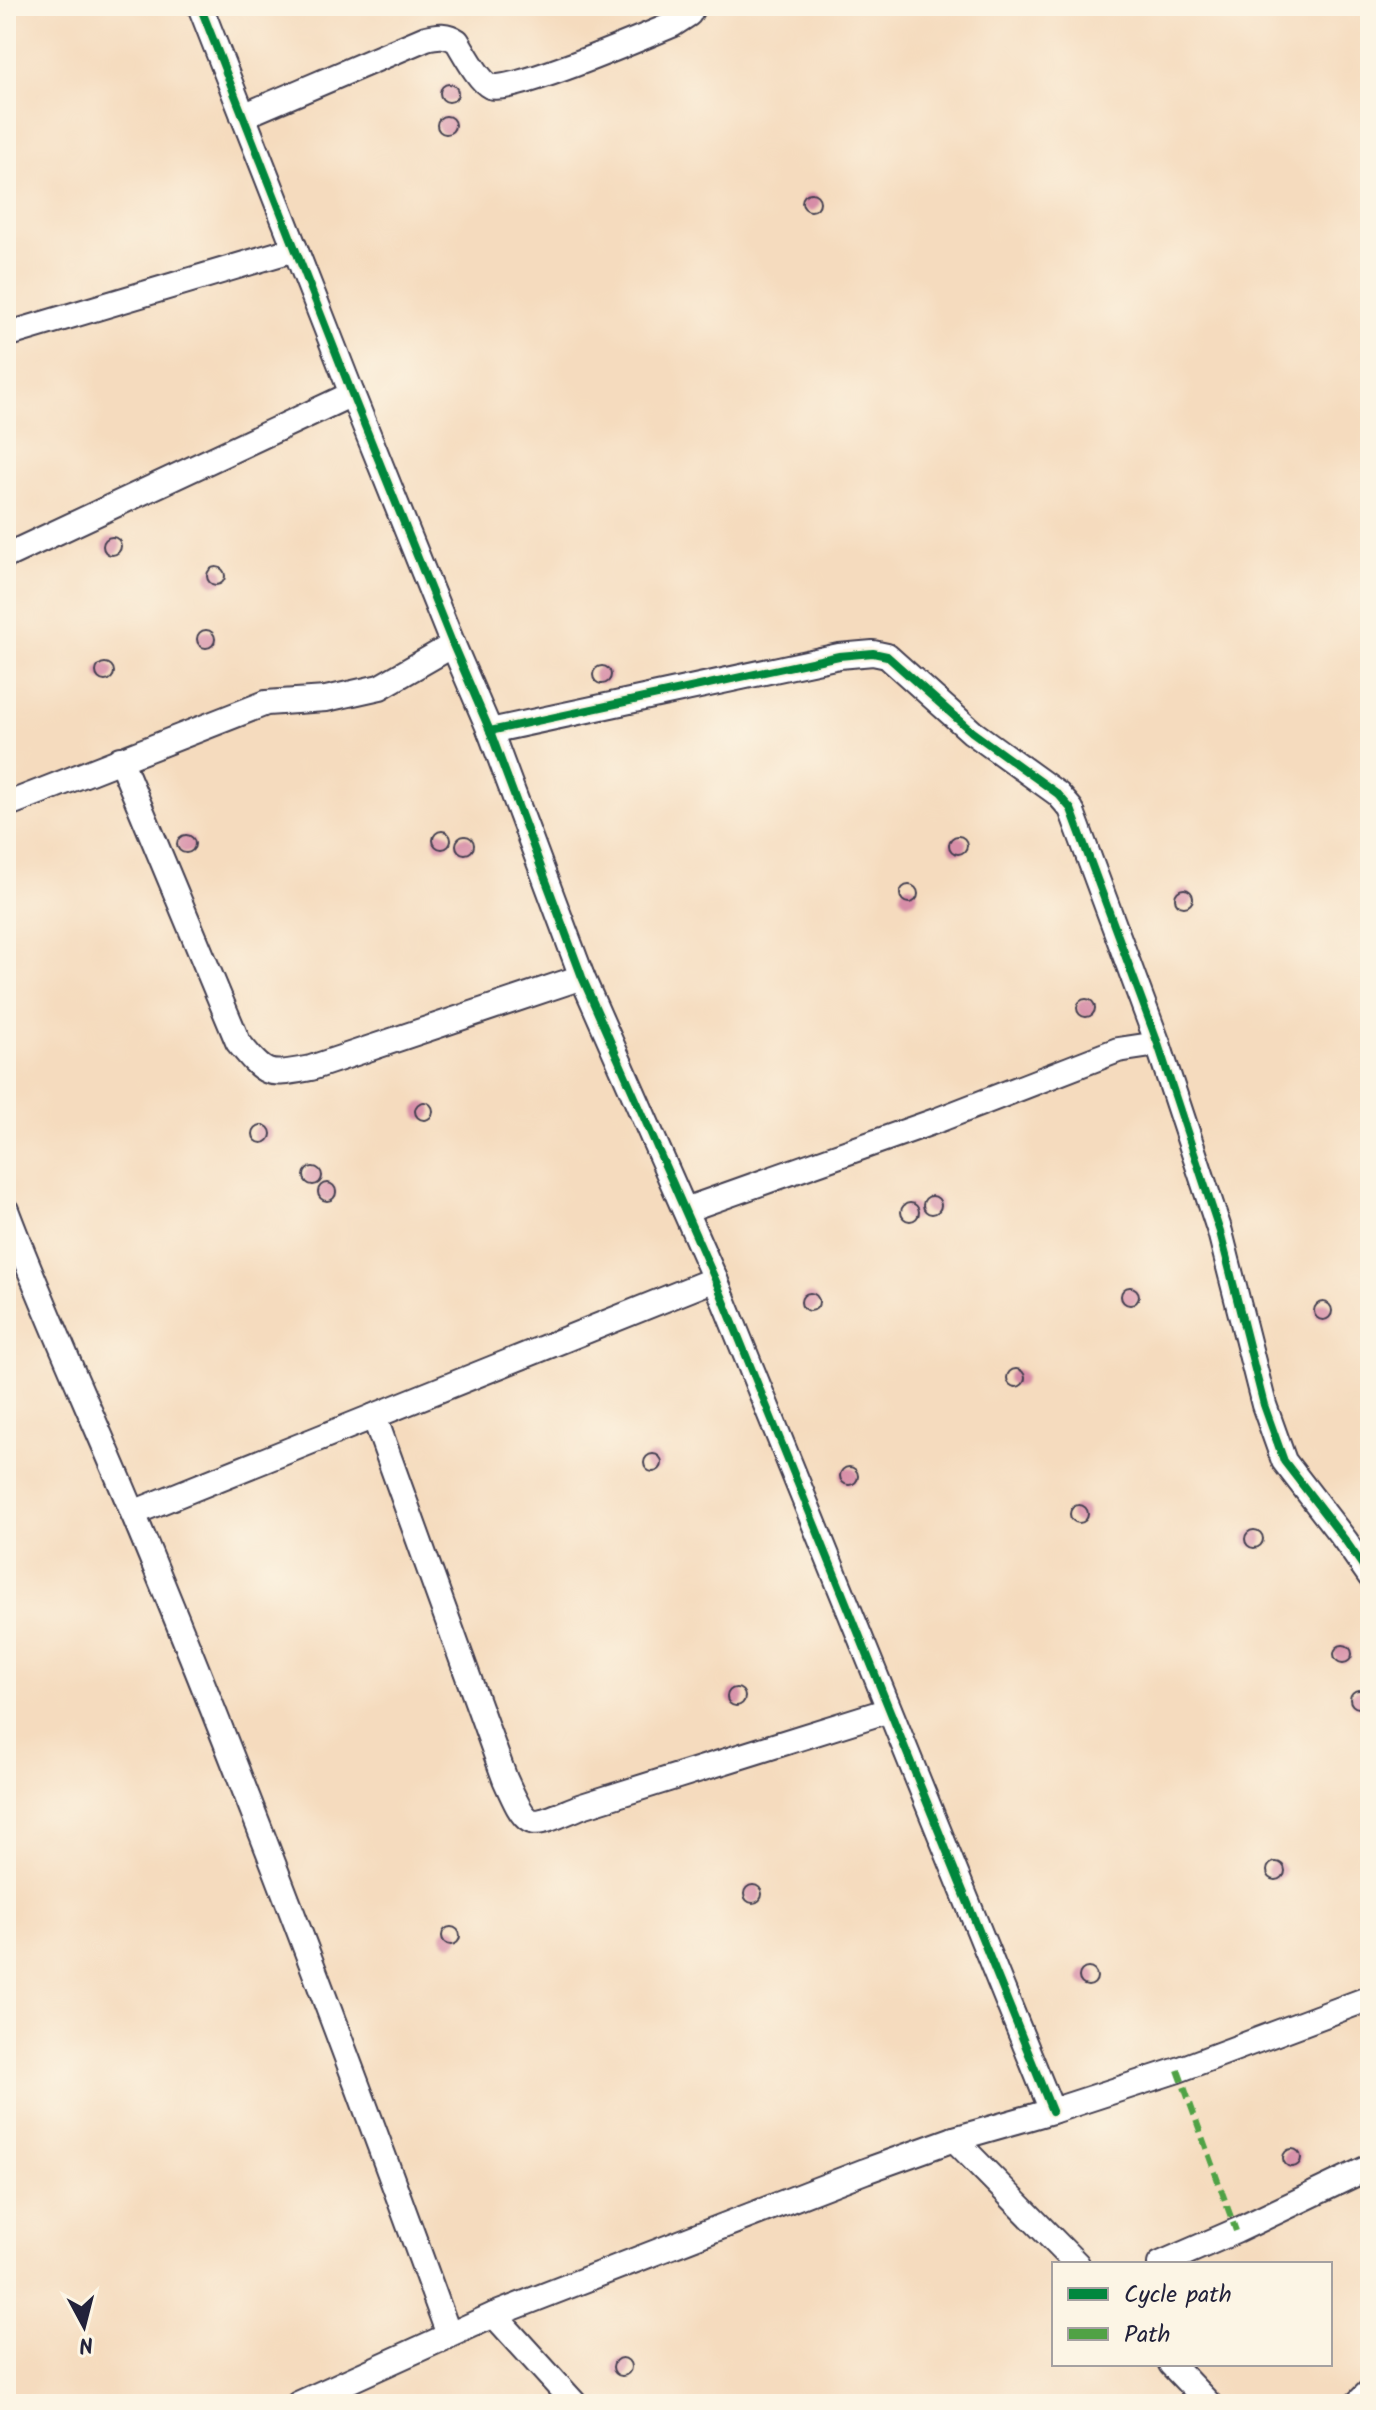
<svg xmlns="http://www.w3.org/2000/svg" width="1376" height="2410" viewBox="0 0 1376 2410" font-family="Kalam,sans-serif">
<style>
.building{fill:#d78da7}
.lines{fill:none;stroke-linecap:round;stroke-linejoin:round}
.minor-casing{stroke:#423e4f;stroke-width:28}
.minor{stroke:#fff;stroke-width:24}
.quiet{stroke:#50a245;stroke-width:6;stroke-dasharray:12 6;stroke-linecap:butt}
.cycleway-casing{stroke:#fcf5e5;stroke-width:13}
.cycleway{stroke:#00873e;stroke-width:8}
</style>
<rect width="100%" height="100%" fill="#fcf5e5"/>
<filter id="ink" filterUnits="userSpaceOnUse"><feTurbulence type="fractalNoise" baseFrequency=".0125" numOctaves="2"/><feDisplacementMap in="SourceGraphic" scale="16" xChannelSelector="R" yChannelSelector="G"/><feConvolveMatrix kernelMatrix="1 2 1 2 8 2 1 2 1" color-interpolation-filters="sRGB"/></filter>
<filter id="wash" filterUnits="userSpaceOnUse"><feTurbulence type="fractalNoise" baseFrequency=".006" numOctaves="4" result="noise"/><feDisplacementMap in="SourceGraphic" scale="32" xChannelSelector="R" yChannelSelector="G"/><feGaussianBlur stdDeviation="1.8" result="paint"/><feColorMatrix in="noise" values="0 0 0 0 0 0 0 0 0 0 0 0 0 0 0 0 0 1.4 0 .05"/><feComposite in="paint" operator="in"/></filter>
<g filter="url(#wash)">
<rect width="100%" height="100%" fill="#f5dbbe"/>
<g id="blocks">
<g class="building">
<circle cx="449" cy="93" r="9"/>
<circle cx="446" cy="125" r="9"/>
<circle cx="811" cy="202" r="9"/>
<circle cx="112" cy="546" r="9"/>
<circle cx="216" cy="576" r="9"/>
<circle cx="206" cy="639" r="9"/>
<circle cx="105" cy="672" r="9"/>
<circle cx="602" cy="675" r="9"/>
<circle cx="442" cy="840" r="9"/>
<circle cx="186" cy="844" r="9"/>
<circle cx="465" cy="845" r="9"/>
<circle cx="958" cy="845" r="9"/>
<circle cx="909" cy="894" r="9"/>
<circle cx="1184" cy="898" r="9"/>
<circle cx="1086" cy="1008" r="9"/>
<circle cx="424" cy="1111" r="9"/>
<circle cx="262" cy="1134" r="9"/>
<circle cx="313" cy="1176" r="9"/>
<circle cx="327" cy="1192" r="9"/>
<circle cx="932" cy="1205" r="9"/>
<circle cx="910" cy="1212" r="9"/>
<circle cx="1130" cy="1296" r="9"/>
<circle cx="810" cy="1302" r="9"/>
<circle cx="1323" cy="1311" r="9"/>
<circle cx="1016" cy="1378" r="9"/>
<circle cx="653" cy="1463" r="9"/>
<circle cx="849" cy="1476" r="9"/>
<circle cx="1079" cy="1514" r="9"/>
<circle cx="1254" cy="1539" r="9"/>
<circle cx="1343" cy="1654" r="9"/>
<circle cx="736" cy="1697" r="9"/>
<circle cx="1359" cy="1699" r="9"/>
<circle cx="1276" cy="1871" r="9"/>
<circle cx="753" cy="1894" r="9"/>
<circle cx="451" cy="1936" r="9"/>
<circle cx="1088" cy="1977" r="9"/>
<circle cx="1292" cy="2158" r="9"/>
<circle cx="622" cy="2367" r="9"/>
</g>
</g>
</g>
<g filter="url(#ink)">
<use href="#blocks" fill-opacity="0" stroke="#423e4f" stroke-width="2"/>
<g class="lines">
<g class="minor-casing">
<g id="minor">
<polyline points="200,6 352,394 453,645 490,731 582,977 715,1279 1052,2111"/>
<path d="M243,116L426,38C438,35 447,34 457,41C464,52 479,81 490,86C509,95 645,36 672,25L689,14L693,6"/>
<polyline points="6,335 295,249"/>
<polyline points="6,556 352,394"/>
<polyline points="490,731 839,656 873,653 887,656 972,732 1058,794 1071,809 1158,1044 1220,1232 1264,1405 1284,1461 1345,1540 1370,1576"/>
<path d="M120,759L238,1042C267,1077 266,1076 311,1068L582,977"/>
<polyline points="6,805 266,703 326,699 380,687 453,645"/>
<path d="M6,1210C45,1313 91,1412 133,1513C246,1784 349,2059 449,2335"/>
<polyline points="685,1210 938,1120 1118,1050 1158,1044"/>
<path d="M374,1416L505,1779C530,1835 528,1827 582,1806L889,1710"/>
<polyline points="133,1513 715,1279"/>
<polyline points="954,2139 1077,2264"/>
<polyline points="1160,2264 1236,2231 1370,2167"/>
<polyline points="494,2315 575,2404"/>
<polyline points="1171,2364 1209,2404"/>
<polyline points="298,2404 494,2315 865,2171 954,2139 1052,2111 1178,2070 1370,1998"/>
<polyline points="1357,2404 1370,2391"/>
</g>
</g>
<use href="#minor" class="minor"/>
<polyline class="quiet" points="1178,2070 1236,2231"/>
<g class="cycleway-casing">
<g id="cycleway">
<polyline points="200,6 352,394 453,645 490,731 582,977 715,1279 1052,2111"/>
<polyline points="490,731 839,656 873,653 887,656 972,732 1058,794 1071,809 1158,1044 1220,1232 1264,1405 1284,1461 1345,1540 1370,1576"/>
</g>
</g>
<use href="#cycleway" class="cycleway"/>
</g>
</g>
<rect width="1376" height="2410" fill="none" stroke="#fcf5e5" stroke-width="32"/>
<rect x="1052" y="2262" width="280" height="104" fill="#fcf5e5" stroke="#a5a1a1" stroke-width="2"/>
<rect x="1068" y="2288" width="40" height="12" fill="#00873e" stroke="#a5a1a1" stroke-width="2"/>
<text x="1124" y="2302" font-size="24" fill="#22223b">Cycle path</text>
<rect x="1068" y="2328" width="40" height="12" fill="#50a245" stroke="#a5a1a1" stroke-width="2"/>
<text x="1124" y="2342" font-size="24" fill="#22223b">Path</text>
<g transform="translate(84 2326) rotate(173)" stroke="#fcf5e5" stroke-width="6" paint-order="stroke">
<path d="M0-6L14 30L0 20L-14 30Z" fill="#22223b"/>
<text y="-12" font-size="22" font-weight="bold" text-anchor="middle" fill="#22223b">N</text>
</g>
</svg>
